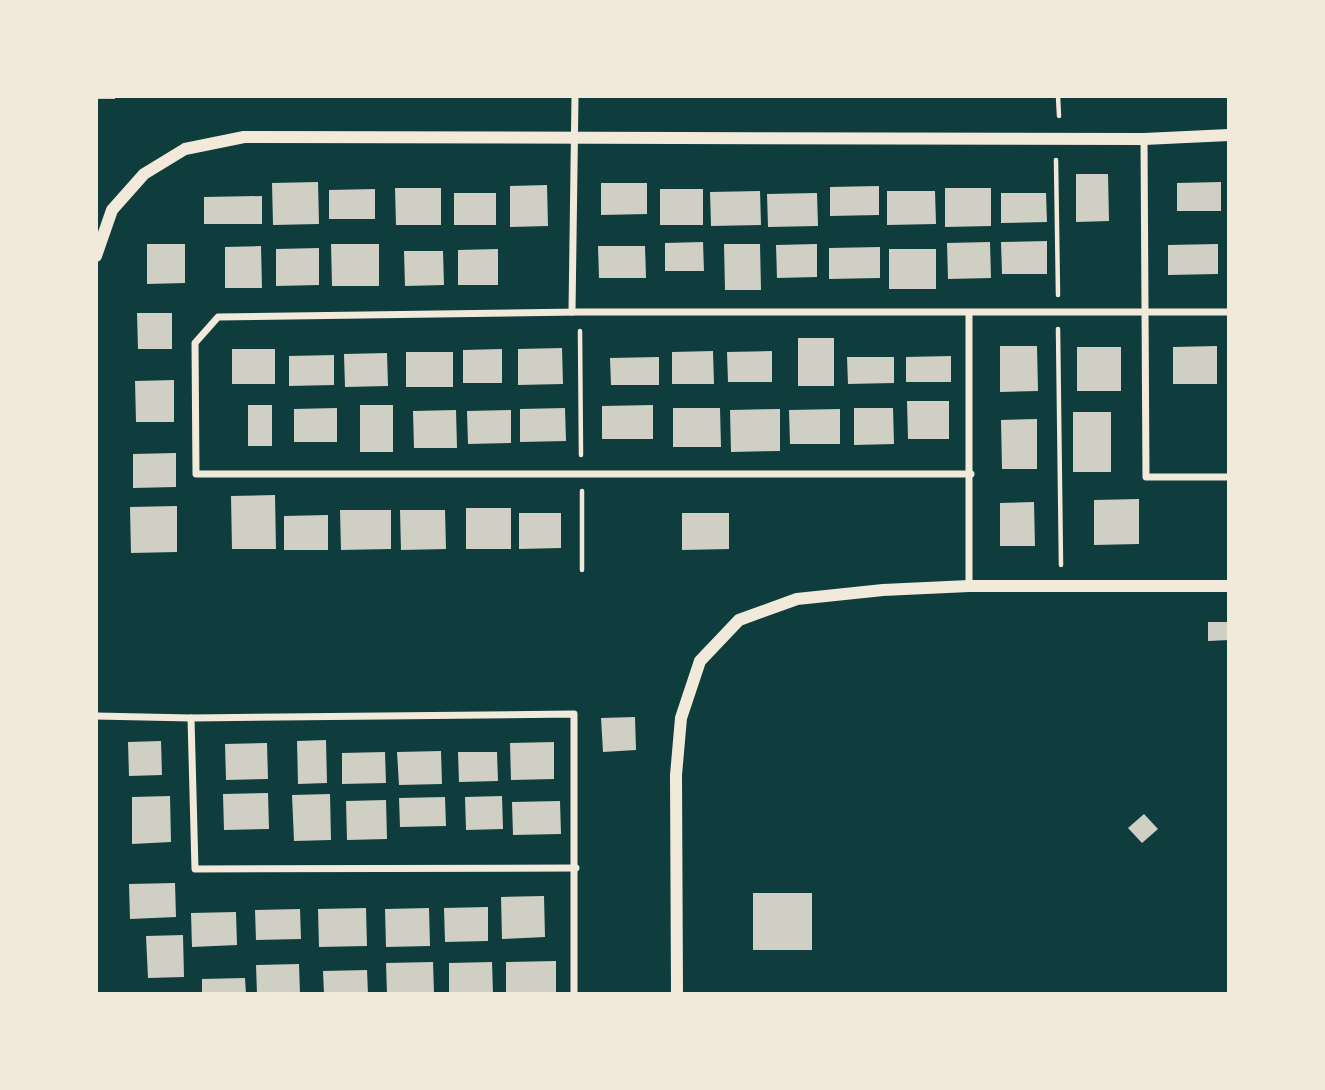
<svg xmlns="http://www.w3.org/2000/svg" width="1325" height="1090" viewBox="0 0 1325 1090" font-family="Signika,sans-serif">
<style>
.building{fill:#cfcfc3}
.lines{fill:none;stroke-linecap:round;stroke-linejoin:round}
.path{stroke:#f1e9da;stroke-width:4.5}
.minor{stroke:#f1e9da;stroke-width:7}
.tertiary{stroke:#f1e9da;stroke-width:12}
</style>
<rect width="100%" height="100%" fill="#0f3d3e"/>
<g class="building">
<rect x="96" y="96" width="19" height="3"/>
<polygon points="1076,174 1108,174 1109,221 1076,222"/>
<polygon points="318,182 319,224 273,225 272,183"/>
<polygon points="1221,182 1221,211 1177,211 1177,183"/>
<polygon points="601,183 647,183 647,214 601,215"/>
<polygon points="547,185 548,226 510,227 510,186"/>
<polygon points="879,186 879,215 830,216 830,187"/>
<polygon points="395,188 441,188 441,225 396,225"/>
<polygon points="945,188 991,188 991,226 945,227"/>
<polygon points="375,189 375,219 329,219 329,190"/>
<rect x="660" y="189" width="43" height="36"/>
<polygon points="760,191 761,225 711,226 710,192"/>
<polygon points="887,191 935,191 936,224 887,225"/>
<rect x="454" y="193" width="42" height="32"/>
<polygon points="817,193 818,226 768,227 767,194"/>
<polygon points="1001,193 1046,193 1047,222 1001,223"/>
<polygon points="262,196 262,224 204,224 204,197"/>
<polygon points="1047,241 1047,274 1002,274 1001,242"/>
<polygon points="703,242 704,271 665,271 665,243"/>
<polygon points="990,242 991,278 948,279 947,243"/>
<polygon points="147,244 185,244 185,283 147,284"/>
<polygon points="331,244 379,244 379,286 332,286"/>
<polygon points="724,244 760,244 761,290 725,290"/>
<polygon points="817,244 817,277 777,278 776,245"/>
<polygon points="1218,244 1218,274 1168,275 1168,245"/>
<polygon points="261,246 262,288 225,288 225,247"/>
<polygon points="598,246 645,246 646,278 599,278"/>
<polygon points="880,247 880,278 829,279 829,248"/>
<polygon points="319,248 319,285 276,286 276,249"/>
<polygon points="498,249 498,285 458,285 458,250"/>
<rect x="889" y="249" width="47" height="40"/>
<polygon points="404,251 443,251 444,285 405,286"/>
<polygon points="137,313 172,313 172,349 138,349"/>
<rect x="798" y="338" width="36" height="48"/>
<polygon points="1000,346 1037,346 1038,391 1000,392"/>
<polygon points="1217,346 1217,384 1173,384 1173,347"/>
<rect x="1077" y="347" width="44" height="44"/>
<polygon points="562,348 563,384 518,385 518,349"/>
<rect x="232" y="349" width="43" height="35"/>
<polygon points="502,349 502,383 463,383 463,350"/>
<polygon points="713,351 714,384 672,384 672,352"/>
<polygon points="772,351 772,382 728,382 727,352"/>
<rect x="406" y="352" width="47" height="35"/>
<polygon points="387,353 388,386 345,387 344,354"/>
<polygon points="334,355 334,385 289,386 289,356"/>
<polygon points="951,356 951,382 906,382 906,357"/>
<polygon points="659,357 659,385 611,385 610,358"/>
<polygon points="847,357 894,357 894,383 848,384"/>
<polygon points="174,380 174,422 136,422 135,381"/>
<polygon points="907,401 949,401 949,439 908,439"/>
<rect x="248" y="405" width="24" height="41"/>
<rect x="360" y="405" width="33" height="47"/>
<polygon points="653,405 653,439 602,439 602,406"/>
<polygon points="337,408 337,442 294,442 294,409"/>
<polygon points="565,408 566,441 520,442 520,409"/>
<polygon points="673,408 720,408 721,447 673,447"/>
<polygon points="854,408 893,408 894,444 854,445"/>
<polygon points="780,409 780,451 731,452 730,410"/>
<polygon points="840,409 840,444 790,444 789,410"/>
<polygon points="456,410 457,448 414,448 413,411"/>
<polygon points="511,410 511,443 468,444 467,411"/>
<rect x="1073" y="412" width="38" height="60"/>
<polygon points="1037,419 1037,469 1002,469 1001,420"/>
<polygon points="176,453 176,487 133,488 133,454"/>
<polygon points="275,495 276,549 232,549 231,496"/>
<polygon points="1139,499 1139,544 1094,545 1094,500"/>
<polygon points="1034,502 1035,546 1000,546 1000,503"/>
<polygon points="177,506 177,552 131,553 130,507"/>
<rect x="466" y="508" width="45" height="41"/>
<polygon points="340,510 391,510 391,549 341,550"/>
<polygon points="400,510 445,510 446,549 401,550"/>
<polygon points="519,513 561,513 561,548 519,549"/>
<polygon points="682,513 729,513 729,549 682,550"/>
<polygon points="328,515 328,550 284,550 284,516"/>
<polygon points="1208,622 1229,622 1229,640 1208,641"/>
<polygon points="635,717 636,750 603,752 601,718"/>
<polygon points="326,740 327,783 298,784 297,741"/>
<polygon points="161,741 162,775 129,776 128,742"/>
<polygon points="554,742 554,779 511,780 510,743"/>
<polygon points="267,743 268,779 226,780 225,744"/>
<polygon points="441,751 442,784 399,785 397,752"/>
<polygon points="385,752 386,783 342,784 342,753"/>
<polygon points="458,752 497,752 498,781 459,782"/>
<polygon points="268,793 269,829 224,830 223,794"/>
<polygon points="330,794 331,840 294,841 292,795"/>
<polygon points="170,796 171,842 132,844 132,797"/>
<polygon points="502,796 503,829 466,830 465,797"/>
<polygon points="445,797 446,826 400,827 399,798"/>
<polygon points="386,800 387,839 347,840 346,801"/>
<polygon points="560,801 561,834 513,835 512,802"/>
<polygon points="1144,814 1158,829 1142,843 1128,828"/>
<polygon points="175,883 176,917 130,919 129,884"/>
<rect x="753" y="893" width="59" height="57"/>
<polygon points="544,896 545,937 502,939 501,897"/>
<polygon points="488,907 488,941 445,942 444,908"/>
<polygon points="366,908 367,946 319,947 318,909"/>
<polygon points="429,908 430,946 386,947 385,909"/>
<polygon points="300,909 301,939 256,940 255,910"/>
<polygon points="236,912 237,945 192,947 191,913"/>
<polygon points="183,935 184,977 148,978 146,936"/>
<polygon points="556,961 556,992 506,993 506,962"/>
<polygon points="433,962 434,994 387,994 386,963"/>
<polygon points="492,962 493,994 449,994 449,963"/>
<polygon points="299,964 300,994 257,994 256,965"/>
<polygon points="367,970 368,994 324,994 323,971"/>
<polygon points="245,978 246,994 202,994 202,979"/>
</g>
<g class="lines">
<g class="path">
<polyline points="1058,96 1059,116"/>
<polyline points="1056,160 1058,295"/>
<polyline points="1058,329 1061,565"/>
<polyline points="580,331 581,455"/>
<polyline points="582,491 582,570"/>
</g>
<g class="minor">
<polyline points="1144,139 1146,477 1229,477"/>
<polyline points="572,312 575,96"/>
<polyline points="969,313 969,586"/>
<polyline points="971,474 196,474 195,343 218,317 580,312 1229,312"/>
<polyline points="96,716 191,718 574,714 574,994"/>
<polyline points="191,718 195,869 576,868"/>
</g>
<g class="tertiary">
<polyline points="96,256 112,210 144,174 185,149 244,137 1144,139 1229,135"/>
<polyline points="677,994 676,775 681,718 700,661 739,620 797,599 883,590 969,586 1229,586"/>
</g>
</g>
<rect width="1325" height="1090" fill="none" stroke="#f1e9da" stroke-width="196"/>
</svg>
